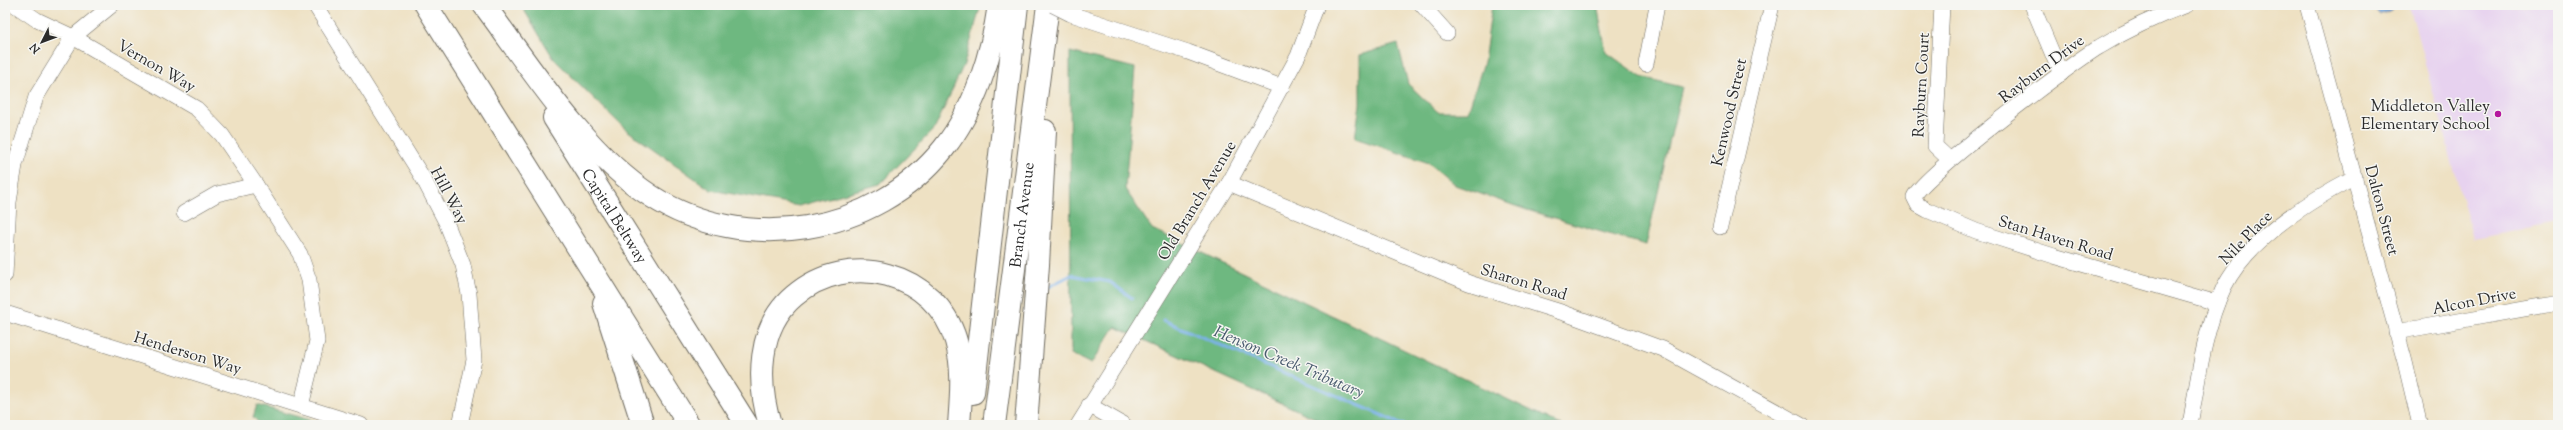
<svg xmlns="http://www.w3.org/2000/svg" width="2563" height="430" viewBox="0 0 2563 430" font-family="'Sorts Mill Goudy',serif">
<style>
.built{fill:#e7d2ef}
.forest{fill:#6eb880;stroke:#4c7256}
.water{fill:#7db2eb;stroke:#546e8b}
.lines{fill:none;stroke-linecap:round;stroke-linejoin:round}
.stream{stroke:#7db2eb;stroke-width:3}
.minor-casing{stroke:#6f6b60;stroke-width:16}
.highway-casing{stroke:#6f6b60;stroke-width:24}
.minor{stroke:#fff;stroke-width:15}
.highway{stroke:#fff;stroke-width:22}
.minor-bridge-casing{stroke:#6f6b60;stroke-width:16;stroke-linecap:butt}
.minor-bridge{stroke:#fff;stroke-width:15}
.poi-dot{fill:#b5179e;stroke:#f6f6f2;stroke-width:1.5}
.labels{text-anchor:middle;stroke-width:3;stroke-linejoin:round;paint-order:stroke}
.street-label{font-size:16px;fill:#2b2b2b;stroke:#f6f6f2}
.poi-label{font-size:16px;fill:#2b2b2b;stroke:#f6f6f2;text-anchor:end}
.water-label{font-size:17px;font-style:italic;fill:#485a6e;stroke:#f6f6f2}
</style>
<rect width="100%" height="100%" fill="#f6f6f2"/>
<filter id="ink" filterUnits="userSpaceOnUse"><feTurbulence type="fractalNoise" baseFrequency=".025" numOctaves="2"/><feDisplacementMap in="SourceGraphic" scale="8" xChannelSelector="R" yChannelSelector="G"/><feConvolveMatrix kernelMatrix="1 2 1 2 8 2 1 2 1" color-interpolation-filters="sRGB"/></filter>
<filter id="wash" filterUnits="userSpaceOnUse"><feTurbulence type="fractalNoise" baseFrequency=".012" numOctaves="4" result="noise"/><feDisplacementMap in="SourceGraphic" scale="16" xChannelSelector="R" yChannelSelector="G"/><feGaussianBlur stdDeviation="0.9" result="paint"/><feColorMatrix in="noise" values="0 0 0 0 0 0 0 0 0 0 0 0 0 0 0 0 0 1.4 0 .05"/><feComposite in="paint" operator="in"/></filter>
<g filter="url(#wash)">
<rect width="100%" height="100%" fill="#eee1c3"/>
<polygon class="built" points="2409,5 2558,5 2558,223 2473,239"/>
<g class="forest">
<polygon points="521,5 981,5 964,64 935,128 880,184 799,206 711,190 624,128 554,59"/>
<polygon points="1492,5 1597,5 1606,52 1641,77 1682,87 1646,245 1527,210 1455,185 1429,163 1355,138 1360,104 1360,55 1398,44 1408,84 1438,112 1468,112 1484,62"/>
<polygon points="1070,52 1135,68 1125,189 1152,229 1561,425 1330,425 1115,327 1091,364 1071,354"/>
<polygon points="257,405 327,425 261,425 253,417"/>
</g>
<polygon class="water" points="2378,5 2393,5 2393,9 2379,15 2376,11"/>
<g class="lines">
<g class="stream">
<polyline points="1046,288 1071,275 1110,282 1132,298"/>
<polyline points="1163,320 1404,425"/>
</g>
</g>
</g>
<g filter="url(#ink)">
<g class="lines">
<g class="minor-casing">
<g id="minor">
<polyline points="15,5 37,20 73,37 197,109 222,135 256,185"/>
<polyline points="315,5 423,178 446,222 463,265 469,294 474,360 460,425"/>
<polyline points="1422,5 1447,33"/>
<polyline points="1942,5 1935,146 1950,160"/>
<polyline points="2032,5 2061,74"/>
<path d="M2187,5C2157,16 2127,30 2099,47C2073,62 1921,177 1914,197L1918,205L1927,210L1976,231L2054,256L2217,303"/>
<polyline points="2307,5 2405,362 2420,425"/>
<polyline points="1071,14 1188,52 1282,87"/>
<polyline points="1646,64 1657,5"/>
<polyline points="1229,183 1469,283 1564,313 1663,349 1801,425"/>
<polyline points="184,213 217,194 256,185 300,254 309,280 317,341 301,406"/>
<polyline points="1720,227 1772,5"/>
<polyline points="5,275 9,202 15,165 36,97 73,37 112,5"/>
<polyline points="5,313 361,425"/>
<polyline points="2396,332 2558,303"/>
<polyline points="1089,405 1124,425"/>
<polyline points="1078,425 1229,183 1298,56 1317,5"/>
<path d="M2190,425C2198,380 2204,329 2224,287C2248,239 2309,201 2355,177"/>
</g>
</g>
<g class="highway-casing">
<g id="highway">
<polyline points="426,5 689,425"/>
<path d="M484,5C531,68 584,153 651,196C744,256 875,235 944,148C975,109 992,54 999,5"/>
<path id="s1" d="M554,118L747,425"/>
<polyline points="604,303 643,425"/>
<polyline points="973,393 1017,5"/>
<path d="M770,425C757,382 757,327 794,296C848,249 936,272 956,341C964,369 961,397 959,425"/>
<path id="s2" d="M994,425L1048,5"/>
<polyline points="1026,425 1038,265 1045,131"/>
</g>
</g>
<use href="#minor" class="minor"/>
<use href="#highway" class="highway"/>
<g class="minor-bridge-casing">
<polyline id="minor-bridge" points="1053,5 1071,14"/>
</g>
<use href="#minor-bridge" class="minor-bridge"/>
</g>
</g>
<circle class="poi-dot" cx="2498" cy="114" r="4"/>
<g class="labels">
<g class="street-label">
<text transform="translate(157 65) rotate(30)" y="6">Vernon Way</text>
<text transform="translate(2041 68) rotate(-37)" y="6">Rayburn Drive</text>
<text transform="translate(1920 85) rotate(-87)" y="6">Rayburn Court</text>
<text transform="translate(1728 112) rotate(-77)" y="6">Kenwood Street</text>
<text transform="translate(450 195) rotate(62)" y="6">Hill Way</text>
<text transform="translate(1196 200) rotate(-59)" y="6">Old Branch Avenue</text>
<text transform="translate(2383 210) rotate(75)" y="6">Dalton Street</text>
<text dy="6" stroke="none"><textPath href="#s1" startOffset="115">Capital Beltway</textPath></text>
<text dy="6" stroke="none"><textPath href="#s2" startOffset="212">Branch Avenue</textPath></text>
<text transform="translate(2056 237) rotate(17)" y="6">Stan Haven Road</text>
<text transform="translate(2245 237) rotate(-46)" y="6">Nile Place</text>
<text transform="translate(1524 281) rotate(17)" y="6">Sharon Road</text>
<text transform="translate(2474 300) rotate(-11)" y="6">Alcon Drive</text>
<text transform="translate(188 352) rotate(17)" y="6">Henderson Way</text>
</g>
<g class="poi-label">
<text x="2490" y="111">Middleton Valley<tspan x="2490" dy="18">Elementary School</tspan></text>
</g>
<g class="water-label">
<text transform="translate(1289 361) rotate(23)" y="6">Henson Creek Tributary</text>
</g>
</g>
<rect width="2563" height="430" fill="none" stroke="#f6f6f2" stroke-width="20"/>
<g transform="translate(42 42) rotate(228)" stroke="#f6f6f2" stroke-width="3" paint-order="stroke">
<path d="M0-3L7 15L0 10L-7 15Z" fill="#2b2b2b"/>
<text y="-6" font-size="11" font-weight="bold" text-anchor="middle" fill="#2b2b2b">N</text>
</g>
</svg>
